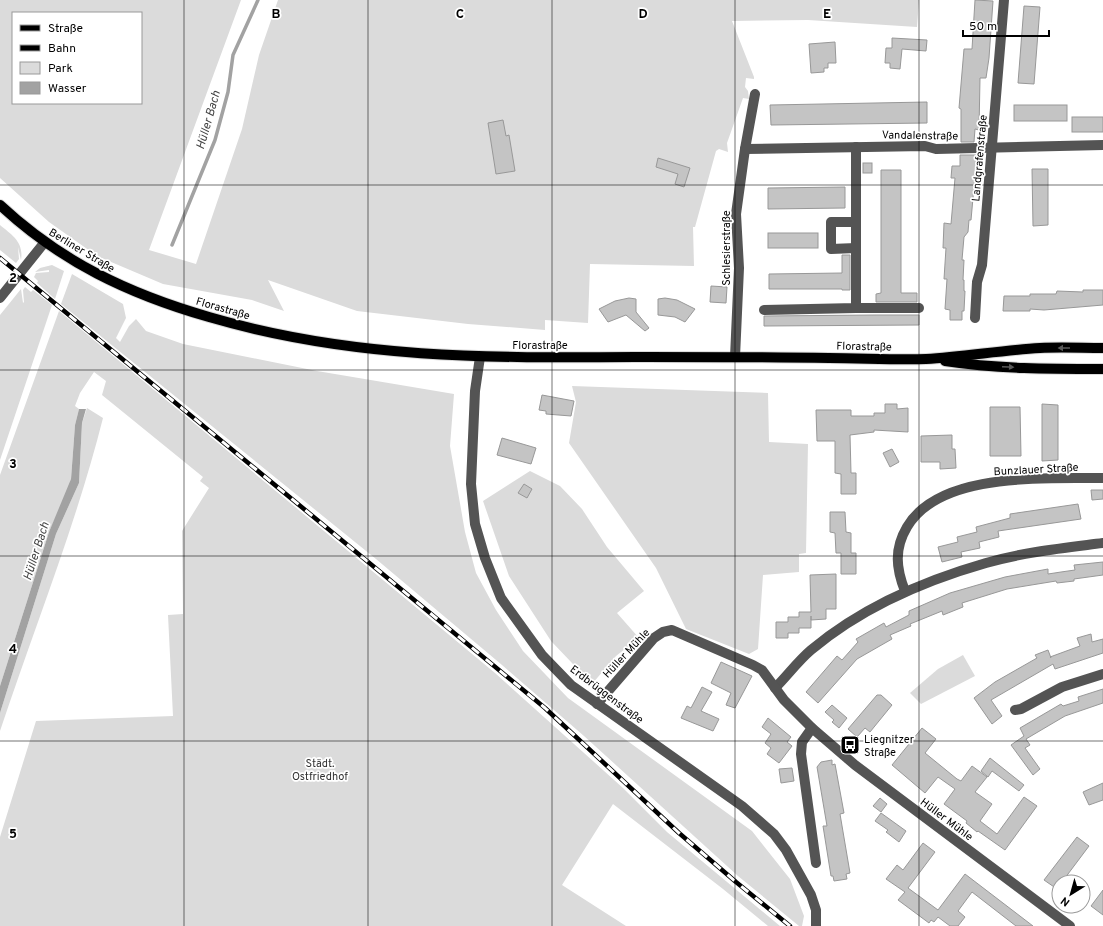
<svg xmlns="http://www.w3.org/2000/svg" width="1103" height="926" viewBox="0 0 1103 926" font-family="Overpass,sans-serif">
<style>
.green{fill:#dbdbdb;fill-rule:evenodd}
.water{fill:#a2a2a2}
.lines{fill:none;stroke-linecap:round;stroke-linejoin:round}
.stream{stroke:#a2a2a2;stroke-width:3.5}
.building{fill:#c4c4c4;stroke:#989898}
.major-casing{stroke:#dbdbdb;stroke-width:12}
.minor{stroke:#545454;stroke-width:10}
.major{stroke:#000;stroke-width:10}
.rail-casing{stroke:#000;stroke-width:4.5}
.rail{stroke:#fff;stroke-width:3;stroke-dasharray:9;stroke-linecap:butt}
.oneway{fill:#595959}
.grid{fill:none;stroke:#000;stroke-width:1;stroke-opacity:0.55}
.labels{text-anchor:middle;stroke-width:3.5;stroke-linejoin:round;paint-order:stroke}
.street-label{font-size:11px;fill:#000;stroke:#fff}
.poi-label{font-size:11px;fill:#000;stroke:#fff;text-anchor:start}
.park-label{font-size:11px;fill:#323232;stroke:#fff}
.water-label{font-size:12px;font-style:italic;fill:#434343;stroke:#fff}
.grid-label{font-size:13px;text-anchor:middle;font-weight:bold;fill:#000;stroke:#fff;stroke-width:3.5;stroke-linejoin:round;paint-order:stroke}
</style>
<rect width="100%" height="100%" fill="#fff"/>
<g class="green">
<path d="M0,0H241L149,250L196,264L242,129L259,55L278,0H919L917,27L808,20L732,21L754,77V79L746,78L745,87L748,91L749,99L743,98L727,143L728,152L719,149L716,151L695,227H693L694,266L590,264L588,323L545,320V330L468,324L357,311L268,280L284,311L252,300L163,284L97,256L49,222L0,178ZM13,13H141V103H13Z"/>
<path d="M0,225C12,235 24,242 21,260L18,247L19,259L16,263L0,250Z"/>
<polygon points="52,265 64,271 55,299 37,283 38,281 34,277 36,273 49,272 49,270 35,272 40,268"/>
<polygon points="72,274 123,304 126,318 116,338 120,342 129,326 136,319 146,331 183,344 317,371 454,394 450,446 465,532 476,573 496,610 523,651 568,698 752,831 790,879 804,916 802,926 799,926 738,876 584,736 502,665 376,559 61,304"/>
<polygon points="25,287 31,292 33,290 52,305 0,460 0,315 21,289 23,303 24,302 23,290"/>
<polygon points="59,311 495,673 623,788 667,832 780,926 768,926 723,889 613,804 562,885 626,926 0,926 0,837 36,721 173,716 168,615 183,614 182,531 209,488 200,481 203,477 102,395 106,381 94,372 80,393 75,406 79,409 75,425 71,479 69,488 49,532 0,686 0,475"/>
<polygon points="572,386 768,393 769,442 808,444 806,553 799,554 799,572 763,575 758,649 749,654 686,629 656,568 569,443 576,402"/>
<path d="M87,408L103,418C76,525 35,626 0,731V713L56,534L79,483L82,423Z"/>
<polygon points="530,471 560,486 582,509 607,547 644,591 617,613 639,638 616,656 592,684 551,641 509,576 483,501"/>
<polygon points="963,655 975,676 921,704 910,693 938,669"/>
</g>
<polygon class="water" points="79,409 86,409 82,423 79,483 56,534 0,713 0,686 49,532 71,479 75,425"/>
<g class="lines">
<polyline class="stream" points="172,245 215,140 228,92 233,55 258,0"/>
</g>
<g class="building">
<polygon points="975,0 993,1 989,58 986,78 980,78 979,130 975,129 974,142 961,142 961,109 959,108 964,49 972,49"/>
<polygon points="1024,6 1040,7 1034,84 1018,83"/>
<polygon points="892,38 927,40 926,51 902,49 900,69 890,68 890,63 885,63 886,48 892,48"/>
<polygon points="835,42 836,63 828,63 828,68 824,68 824,72 811,73 809,44"/>
<polygon points="927,102 927,123 771,125 770,105"/>
<rect x="1014" y="105" width="53" height="16"/>
<rect x="1072" y="117" width="31" height="15"/>
<polygon points="503,120 506,136 509,135 515,171 496,174 488,123"/>
<polygon points="960,155 976,155 976,165 971,220 969,220 968,232 964,237 962,260 964,260 963,280 964,280 964,291 965,291 964,311 962,311 962,320 950,320 950,310 945,309 947,279 944,279 946,248 943,248 944,223 951,224 955,178 951,178 952,166 960,166"/>
<polygon points="658,158 690,168 684,187 675,184 678,174 656,167"/>
<rect x="863" y="163" width="9" height="10"/>
<polygon points="1032,169 1048,169 1048,225 1033,226"/>
<polygon points="881,170 901,170 901,293 917,293 917,302 876,302 876,294 881,293"/>
<polygon points="845,187 845,208 768,209 768,188"/>
<rect x="768" y="233" width="50" height="15"/>
<polygon points="842,255 850,255 850,290 842,290 842,289 769,289 769,274 842,273"/>
<polygon points="711,286 727,287 726,303 710,302"/>
<polygon points="1083,290 1103,290 1103,305 1044,310 1030,309 1030,311 1003,311 1004,296 1030,296 1030,294 1056,294 1057,291 1083,292"/>
<polygon points="629,298 636,299 636,312 649,328 645,331 626,315 608,322 599,309 615,301"/>
<polygon points="665,298 677,300 695,309 685,322 675,317 658,315 658,299"/>
<polygon points="876,315 919,315 919,325 764,326 764,316"/>
<polygon points="542,395 574,401 571,416 546,414 546,411 539,410"/>
<polygon points="885,404 897,404 897,409 908,408 908,432 874,430 874,432 850,435 851,473 856,473 856,494 841,494 841,474 835,473 835,441 817,441 816,410 851,410 851,416 874,416 874,413 885,413"/>
<polygon points="1042,404 1058,405 1058,460 1042,461"/>
<polygon points="990,407 1020,407 1021,456 990,456"/>
<polygon points="952,435 952,449 955,449 956,468 940,469 940,462 921,462 921,436"/>
<polygon points="502,438 536,448 531,464 497,455"/>
<polygon points="892,449 899,462 890,467 883,453"/>
<polygon points="524,484 532,489 527,498 518,493"/>
<polygon points="1091,490 1103,490 1103,499 1092,500"/>
<polygon points="1078,504 1081,519 998,531 999,537 979,542 980,548 961,552 962,557 942,562 938,547 958,542 957,537 977,532 976,527 1010,518 1010,514"/>
<polygon points="830,512 845,512 846,532 851,533 851,553 856,553 856,574 841,574 841,553 836,553 835,533 830,532"/>
<polygon points="1103,562 1103,575 1074,579 1074,581 1057,583 1056,581 1007,589 962,603 963,607 943,615 942,611 910,624 911,626 890,635 892,639 857,659 818,703 806,692 837,656 842,660 858,642 856,639 884,623 886,627 909,615 909,611 950,593 1005,577 1048,569 1048,574 1061,572 1075,570 1074,565"/>
<polygon points="836,574 836,609 826,609 826,619 811,620 811,616 811,628 799,628 799,633 788,633 788,638 776,638 776,622 788,622 788,617 799,617 799,612 811,612 810,575"/>
<polygon points="1091,634 1092,642 1103,639 1103,653 1055,669 1053,664 991,700 1002,716 992,724 974,698 995,682 1037,658 1035,655 1048,650 1051,658 1050,657 1080,646 1077,638"/>
<polygon points="721,662 752,676 735,708 726,705 731,693 711,683"/>
<polygon points="702,687 712,692 701,711 719,719 713,731 681,718 687,706 691,708"/>
<polygon points="1103,689 1103,703 1065,716 1026,739 1030,745 1025,748 1040,769 1033,775 1011,745 1024,736 1020,728 1061,704 1063,706 1079,701 1078,697"/>
<polygon points="877,695 881,695 892,705 870,732 865,728 857,737 848,729"/>
<polygon points="832,705 847,718 839,728 832,722 834,720 825,712"/>
<polygon points="768,718 791,737 787,742 792,746 779,763 767,754 771,748 765,743 771,734 762,727"/>
<polygon points="922,728 936,739 925,753 957,779 961,781 972,766 987,777 975,792 992,804 980,821 997,834 1024,797 1037,806 1005,850 978,831 977,832 966,823 967,821 944,804 955,789 938,777 925,793 892,765"/>
<polygon points="990,758 1024,785 1019,791 992,771 988,777 981,771"/>
<polygon points="832,760 832,765 835,764 844,813 840,814 850,873 846,874 847,879 834,881 833,876 831,876 823,826 827,826 817,767 821,762"/>
<polygon points="792,768 794,781 781,783 779,769"/>
<polygon points="1103,783 1103,800 1089,805 1083,792"/>
<polygon points="880,798 887,804 881,812 873,806"/>
<polygon points="881,813 906,831 899,842 886,832 888,830 875,821"/>
<polygon points="1077,837 1089,846 1062,882 1059,882 1057,889 1044,880"/>
<polygon points="923,843 935,852 908,888 938,910 965,874 1033,926 1016,926 972,892 958,911 965,917 958,926 950,926 938,917 934,922 931,920 929,923 898,900 905,892 886,879 897,865 903,870"/>
<polygon points="1103,890 1103,915 1091,906"/>
</g>
<g class="lines">
<g class="major-casing">
<g id="major">
<path d="M0,205C61,262 129,294 209,317C356,360 495,358 646,357C707,357 768,357 829,358C861,358 894,360 926,359C964,357 1002,350 1040,348C1061,347 1082,348 1103,348"/>
<path d="M945,361C998,369 1050,369 1103,369"/>
</g>
</g>
<g class="minor">
<polyline points="745,149 925,146 936,149 1103,145"/>
<polyline points="856,248 831,249 831,222 856,222"/>
<polyline points="0,298 44,243"/>
<polyline points="856,308 919,308"/>
<polyline points="764,310 856,308 856,147"/>
<polyline points="975,318 977,282 982,265 1004,0"/>
<polyline points="480,357 475,391 471,484 475,524 485,558 501,598 542,655 571,685 742,806 774,834 786,850 811,895 816,910 816,926"/>
<polyline points="735,357 739,268 736,214 745,149 755,94"/>
<path d="M905,591C896,568 894,549 907,527C940,471 1046,479 1103,478"/>
<path d="M775,688C787,676 798,661 811,650C861,608 923,581 986,563C1024,552 1064,548 1103,543"/>
<polyline points="597,704 654,638 663,632 672,630 753,665 762,670 784,700 812,728 855,765 1070,926"/>
<polyline points="1015,710 1021,709 1062,687 1103,674"/>
<polyline points="812,728 802,742 801,754 816,863"/>
</g>
<use href="#major" class="major"/>
<g class="rail-casing">
<polyline id="rail" points="0,258 545,708 679,833 736,882 790,926"/>
</g>
<use href="#rail" class="rail"/>
</g>
<defs><path id="oneway-solid" d="M-6-.8H1V-3.2L6.5 0L1 3.2V.8H-6Z"/></defs>
<g class="oneway">
<use href="#oneway-solid" transform="translate(1064 348) rotate(180)"/>
<use href="#oneway-solid" transform="translate(1008 367) rotate(3)"/>
</g>
<path class="grid" d="M184,0V926M368,0V926M552,0V926M735,0V926M919,0V926M0,185H1103M0,370H1103M0,556H1103M0,741H1103"/>
<defs>
<g id="bus-square" transform="scale(1)"><rect x="-9" y="-9" width="18" height="18" rx="4" fill="#000" stroke="#fff"/><path d="M-5-6H5V4H4V6H2V4H-2V6H-4V4H-5ZM-3.5-4V0h7V-4ZM-3.5 1.2v1.5H-2V1.2ZM2 1.2v1.5H3.5V1.2Z" fill="#fff"/></g>
</defs>
<g fill-rule="evenodd">
<use href="#bus-square" x="850" y="745"/>
</g>
<g class="labels">
<g class="street-label">
<text transform="translate(920 135) rotate(1)" y="4">Vandalenstraße</text>
<text transform="translate(979 158) rotate(-85)" y="4">Landgrafenstraße</text>
<text transform="translate(726 248) rotate(-90)" y="4">Schlesierstraße</text>
<text transform="translate(82 250) rotate(31)" y="4">Berliner Straße</text>
<text transform="translate(223 308) rotate(16)" y="4">Florastraße</text>
<text x="540" y="349">Florastraße</text>
<text transform="translate(864 346) rotate(1)" y="4">Florastraße</text>
<text transform="translate(1036 469) rotate(-3)" y="4">Bunzlauer Straße</text>
<text transform="translate(626 653) rotate(-47)" y="4">Hüller Mühle</text>
<text transform="translate(607 694) rotate(37)" y="4">Erdbrüggenstraße</text>
<text transform="translate(947 819) rotate(37)" y="4">Hüller Mühle</text>
</g>
<g class="poi-label">
<text x="864" y="743">Liegnitzer<tspan x="864" dy="13">Straße</tspan></text>
</g>
<g class="park-label">
<text x="320" y="767">Städt.<tspan x="320" dy="13">Ostfriedhof</tspan></text>
</g>
<g class="water-label">
<text transform="translate(208 120) rotate(-74)" y="4">Hüller Bach</text>
<text transform="translate(36 551) rotate(-72)" y="4">Hüller Bach</text>
</g>
</g>
<g class="grid-label">
<text x="276" y="18">B</text>
<text x="460" y="18">C</text>
<text x="643" y="18">D</text>
<text x="827" y="18">E</text>
<text x="13" y="282">2</text>
<text x="13" y="468">3</text>
<text x="13" y="653">4</text>
<text x="13" y="838">5</text>
</g>
<rect x="12" y="12" width="130" height="92" fill="#ffffff" stroke="#999999"/>
<rect x="20" y="25" width="20" height="6" fill="#000000" stroke="#999999"/>
<text x="48" y="32" font-size="12" fill="#000000">Straße</text>
<rect x="20" y="45" width="20" height="6" fill="#000000" stroke="#999999"/>
<text x="48" y="52" font-size="12" fill="#000000">Bahn</text>
<rect x="20" y="62" width="20" height="12" fill="#dbdbdb" stroke="#999999"/>
<text x="48" y="72" font-size="12" fill="#000000">Park</text>
<rect x="20" y="82" width="20" height="12" fill="#a2a2a2" stroke="#999999"/>
<text x="48" y="92" font-size="12" fill="#000000">Wasser</text>
<g transform="translate(1071 894) rotate(217)"><circle r="19" fill="#ffffff" stroke="#999999"/>
<path d="M0-3L7 15L0 10L-7 15Z" fill="#000000"/>
<text y="-6" font-size="11" font-weight="bold" text-anchor="middle" fill="#000000">N</text>
</g>
<path d="M963 30v6h86v-6" fill="none" stroke="#000000" stroke-width="2"/>
<text x="969" y="30" font-size="12" fill="#000000" stroke="#ffffff" stroke-width="3" paint-order="stroke">50 m</text>
</svg>
